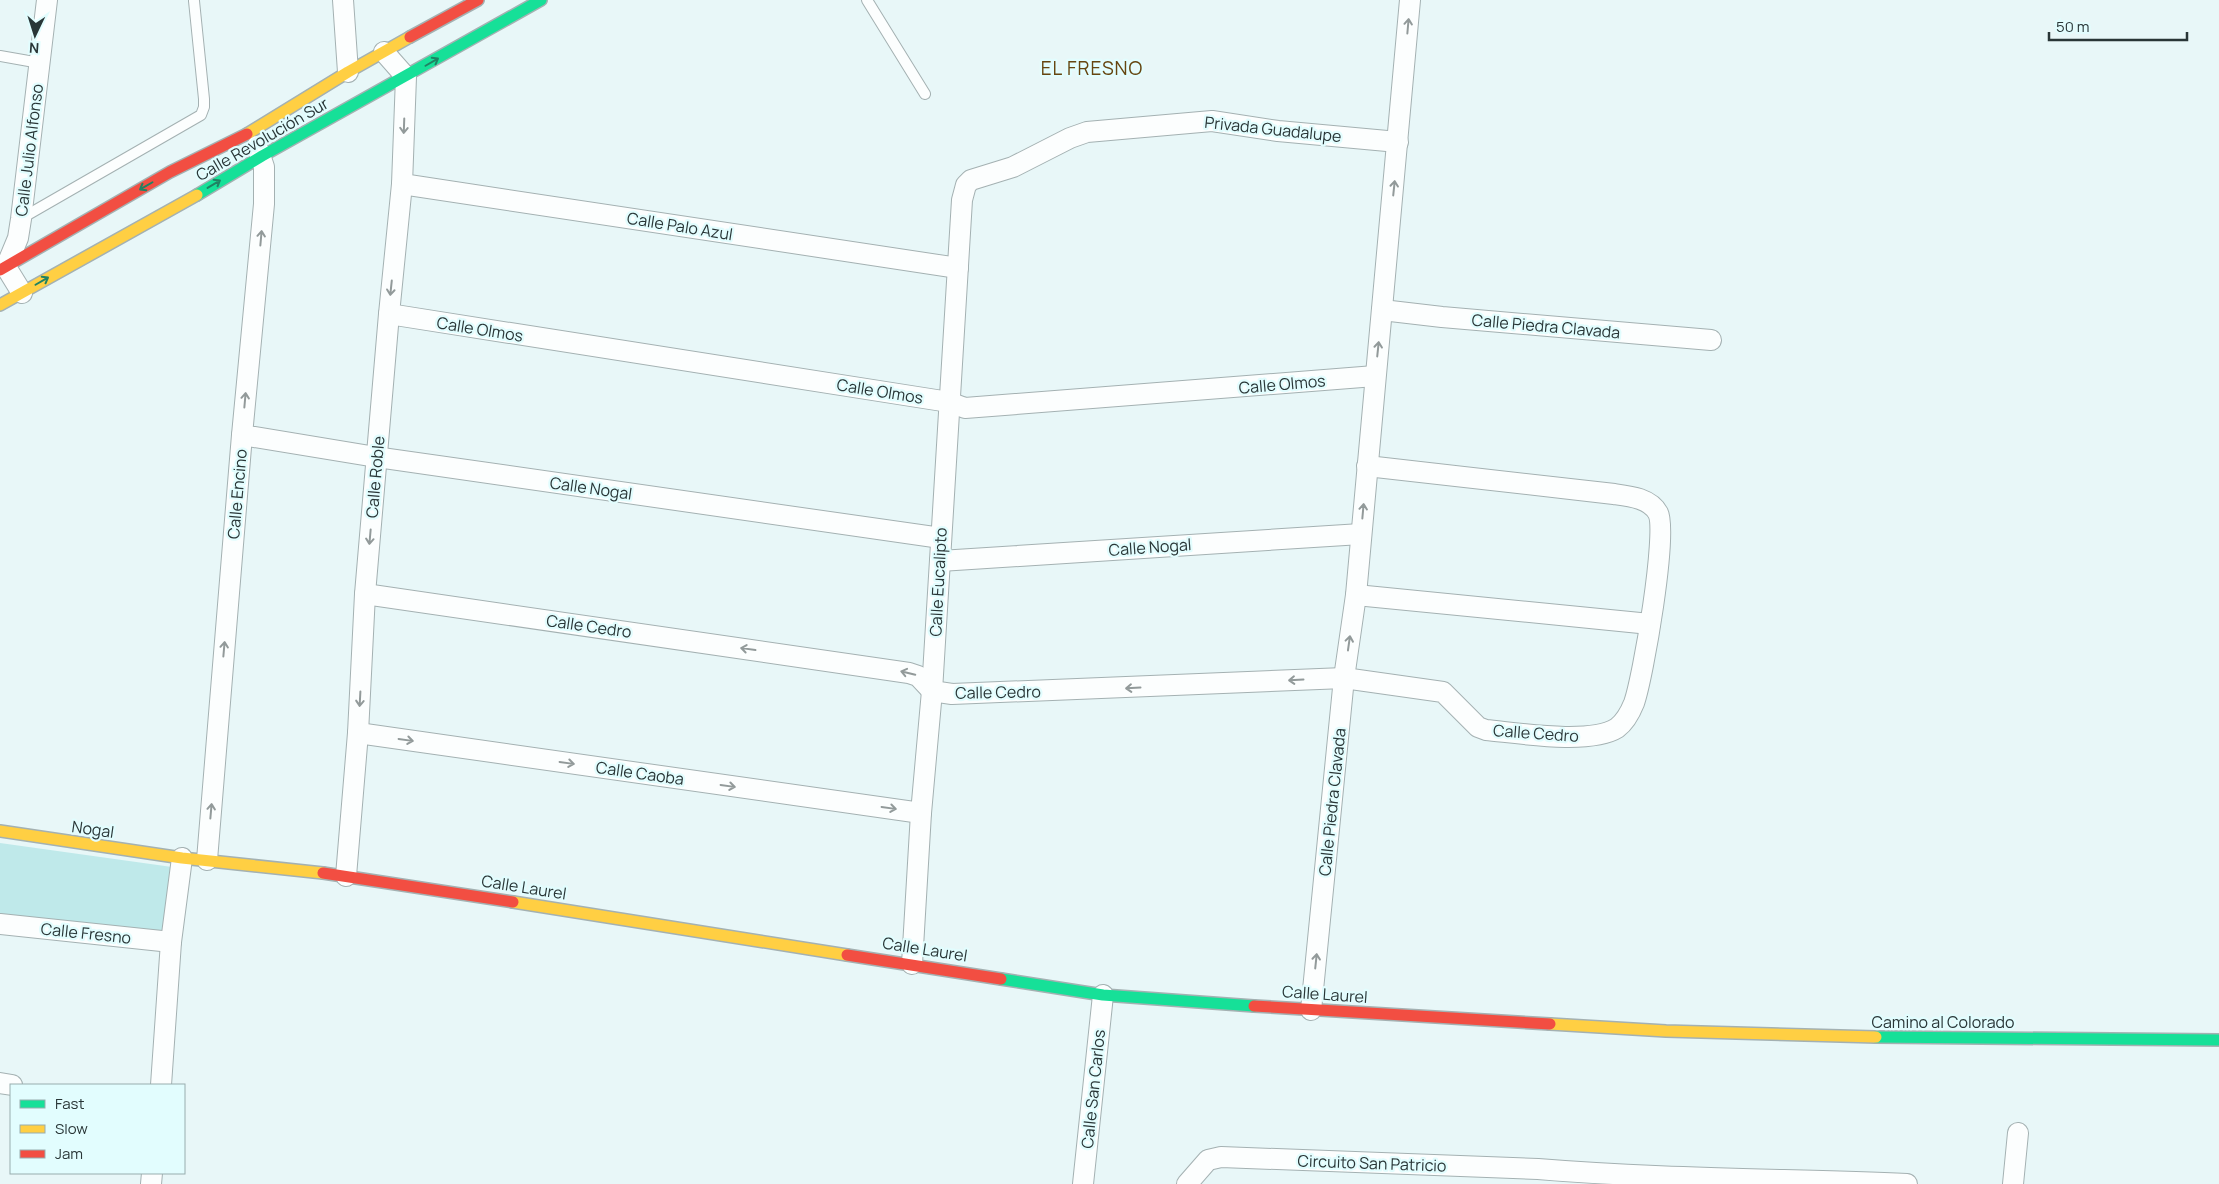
<svg xmlns="http://www.w3.org/2000/svg" width="2219" height="1184" viewBox="0 0 2219 1184" font-family="Manrope,sans-serif">
<style>
.green{fill:#bfe9ea}
.lines{fill:none;stroke-linecap:round;stroke-linejoin:round}
.lane-casing{stroke:#a4b1b2;stroke-width:12}
.street-casing{stroke:#a4b1b2;stroke-width:22}
.fast-casing{stroke:#a4b1b2;stroke-width:14}
.slow-casing{stroke:#a4b1b2;stroke-width:14}
.jam-casing{stroke:#a4b1b2;stroke-width:14}
.lane{stroke:#fcfefe;stroke-width:10}
.street{stroke:#fcfefe;stroke-width:20}
.fast{stroke:#16e098;stroke-width:11}
.slow{stroke:#ffcf43;stroke-width:11}
.jam{stroke:#f24e42;stroke-width:11}
.oneway{stroke:#929a9a}
.oneway2{stroke:#208263}
.labels{text-anchor:middle;stroke-width:4.5;stroke-linejoin:round;paint-order:stroke}
.street-label{font-size:16px;fill:#293637;stroke:#e2fdfe}
.quarter-label{font-size:19px;letter-spacing:1px;fill:#664510;stroke:#e2fdfe}
</style>
<rect width="100%" height="100%" fill="#e8f7f8"/>
<polygon class="green" points="0,843 172,867 164,935 0,919"/>
<g class="lines">
<g class="lane-casing">
<g id="lane">
<polyline points="867,0 925,94"/>
<polyline points="0,56 40,63"/>
<polyline points="22,218 201,115 204,107 204,99 194,1"/>
</g>
</g>
<g class="street-casing">
<g id="street">
<polyline points="343,0 348,72"/>
<polyline points="402,184 958,268"/>
<polyline points="22,293 6,267 18,238 21,219 47,0"/>
<polyline points="1382,310 1442,317 1711,340"/>
<polyline points="389,314 949,402 965,408 1375,376"/>
<polyline points="242,435 376,457 941,538"/>
<polyline points="940,561 1361,534"/>
<path d="M365,594L909,673L918,676L932,691L952,694L1344,678L1443,692L1478,727L1486,730C1518,733 1590,745 1617,728C1625,722 1630,713 1634,703C1643,678 1668,532 1658,513C1650,498 1629,496 1614,494L1367,466"/>
<polyline points="1356,595 1650,624"/>
<polyline points="358,733 921,813"/>
<polyline points="207,860 242,435 264,204 264,167 257,146"/>
<polyline points="346,876 358,733 365,594 389,314 402,184 406,77 384,52"/>
<polyline points="0,924 171,942"/>
<polyline points="912,964 921,813 932,691 962,200 966,185 971,180 1013,167 1070,138 1087,132 1212,121 1278,131 1398,142"/>
<polyline points="1311,1010 1344,678 1356,595 1410,0"/>
<polyline points="0,1083 12,1085"/>
<polyline points="161,1085 171,942 182,858"/>
<polyline points="151,1184 152,1173"/>
<polyline points="1083,1184 1103,995"/>
<path d="M1187,1184L1208,1160L1221,1157L1538,1169C1660,1179 1784,1179 1907,1184"/>
<polyline points="2013,1184 2018,1133"/>
</g>
</g>
<g class="fast-casing">
<g id="fast">
<polyline points="197,195 262,156 541,0"/>
<polyline points="1001,979 1103,995 1254,1006"/>
<polyline points="1876,1037 2219,1040"/>
</g>
</g>
<g class="slow-casing">
<g id="slow">
<polyline points="247,134 348,72 410,37"/>
<polyline points="0,305 197,195"/>
<polyline points="0,831 182,858 323,873"/>
<polyline points="513,902 847,955"/>
<polyline points="1550,1024 1666,1031 1876,1037"/>
</g>
</g>
<g class="jam-casing">
<g id="jam">
<polyline points="410,37 478,0"/>
<polyline points="0,270 170,172 247,134"/>
<polyline points="323,873 513,902"/>
<polyline points="847,955 1001,979"/>
<polyline points="1254,1006 1550,1024"/>
</g>
</g>
<use href="#lane" class="lane"/>
<use href="#street" class="street"/>
<use href="#fast" class="fast"/>
<use href="#slow" class="slow"/>
<use href="#jam" class="jam"/>
</g>
<defs><path id="oneway-shaft" d="M-6 0H5M1.5-3L5.5 0L1.5 3" fill="none" stroke-width="1.6" stroke-linecap="round" stroke-linejoin="round" transform="scale(1.25)"/></defs>
<g class="oneway">
<use href="#oneway-shaft" transform="translate(1408 26) rotate(-85)"/>
<use href="#oneway-shaft" transform="translate(404 126) rotate(92)"/>
<use href="#oneway-shaft" transform="translate(1394 188) rotate(-84)"/>
<use href="#oneway-shaft" transform="translate(261 238) rotate(-85)"/>
<use href="#oneway-shaft" transform="translate(391 288) rotate(96)"/>
<use href="#oneway-shaft" transform="translate(1378 349) rotate(-84)"/>
<use href="#oneway-shaft" transform="translate(245 400) rotate(-85)"/>
<use href="#oneway-shaft" transform="translate(1363 511) rotate(-85)"/>
<use href="#oneway-shaft" transform="translate(370 537) rotate(95)"/>
<use href="#oneway-shaft" transform="translate(1349 643) rotate(-82)"/>
<use href="#oneway-shaft" transform="translate(224 649) rotate(-85)"/>
<use href="#oneway-shaft" transform="translate(748 649) rotate(-172)"/>
<use href="#oneway-shaft" transform="translate(908 673) rotate(-166)"/>
<use href="#oneway-shaft" transform="translate(1296 680) rotate(177)"/>
<use href="#oneway-shaft" transform="translate(1133 688) rotate(177)"/>
<use href="#oneway-shaft" transform="translate(360 699) rotate(93)"/>
<use href="#oneway-shaft" transform="translate(406 740) rotate(8)"/>
<use href="#oneway-shaft" transform="translate(567 763) rotate(8)"/>
<use href="#oneway-shaft" transform="translate(728 786) rotate(8)"/>
<use href="#oneway-shaft" transform="translate(889 808) rotate(8)"/>
<use href="#oneway-shaft" transform="translate(211 811) rotate(-85)"/>
<use href="#oneway-shaft" transform="translate(1316 961) rotate(-84)"/>
</g>
<g class="oneway2">
<use href="#oneway-shaft" transform="translate(432 62) rotate(-30)"/>
<use href="#oneway-shaft" transform="translate(214 184) rotate(-31)"/>
<use href="#oneway-shaft" transform="translate(146 186) rotate(150)"/>
<use href="#oneway-shaft" transform="translate(42 281) rotate(-30)"/>
</g>
<g class="labels">
<g class="street-label">
<text transform="translate(1273 129) rotate(6)" y="6">Privada Guadalupe</text>
<text transform="translate(262 139) rotate(-30)" y="6">Calle Revolución Sur</text>
<text transform="translate(29 150) rotate(-83)" y="6">Calle Julio Alfonso</text>
<text transform="translate(680 226) rotate(9)" y="6">Calle Palo Azul</text>
<text transform="translate(1546 326) rotate(5)" y="6">Calle Piedra Clavada</text>
<text transform="translate(480 329) rotate(9)" y="6">Calle Olmos</text>
<text transform="translate(1282 384) rotate(-5)" y="6">Calle Olmos</text>
<text transform="translate(880 391) rotate(9)" y="6">Calle Olmos</text>
<text transform="translate(375 477) rotate(-85)" y="6">Calle Roble</text>
<text transform="translate(591 488) rotate(8)" y="6">Calle Nogal</text>
<text transform="translate(237 494) rotate(-85)" y="6">Calle Encino</text>
<text transform="translate(1150 547) rotate(-4)" y="6">Calle Nogal</text>
<text transform="translate(938 582) rotate(-87)" y="6">Calle Eucalipto</text>
<text transform="translate(589 626) rotate(8)" y="6">Calle Cedro</text>
<text transform="translate(998 692) rotate(-1)" y="6">Calle Cedro</text>
<text transform="translate(1536 733) rotate(4)" y="6">Calle Cedro</text>
<text transform="translate(640 773) rotate(8)" y="6">Calle Caoba</text>
<text transform="translate(1332 802) rotate(-84)" y="6">Calle Piedra Clavada</text>
<text transform="translate(93 829) rotate(8)" y="6">Nogal</text>
<text transform="translate(524 887) rotate(9)" y="6">Calle Laurel</text>
<text transform="translate(86 933) rotate(6)" y="6">Calle Fresno</text>
<text transform="translate(925 949) rotate(9)" y="6">Calle Laurel</text>
<text transform="translate(1325 994) rotate(4)" y="6">Calle Laurel</text>
<text x="1943" y="1028">Camino al Colorado</text>
<text transform="translate(1093 1089) rotate(-84)" y="6">Calle San Carlos</text>
<text transform="translate(1372 1163) rotate(2)" y="6">Circuito San Patricio</text>
</g>
<g class="quarter-label">
<text x="1092" y="75">EL FRESNO</text>
</g>
</g>
<rect x="10" y="1084" width="175" height="90" fill="#e2fdfe" stroke="#98adae"/>
<rect x="20" y="1100" width="25" height="8" fill="#16e098" stroke="#98adae"/>
<text x="55" y="1109" font-size="15" fill="#293637">Fast</text>
<rect x="20" y="1125" width="25" height="8" fill="#ffcf43" stroke="#98adae"/>
<text x="55" y="1134" font-size="15" fill="#293637">Slow</text>
<rect x="20" y="1150" width="25" height="8" fill="#f24e42" stroke="#98adae"/>
<text x="55" y="1159" font-size="15" fill="#293637">Jam</text>
<g transform="translate(35 35) rotate(184)" stroke="#e2fdfe" stroke-width="4" paint-order="stroke">
<path d="M0-4L9 19L0 12L-9 19Z" fill="#293637"/>
<text y="-8" font-size="14" font-weight="bold" text-anchor="middle" fill="#293637">N</text>
</g>
<path d="M2049 32v8h138v-8" fill="none" stroke="#293637" stroke-width="2.5"/>
<text x="2056" y="32" font-size="15" fill="#293637" stroke="#e2fdfe" stroke-width="4" paint-order="stroke">50 m</text>
</svg>
